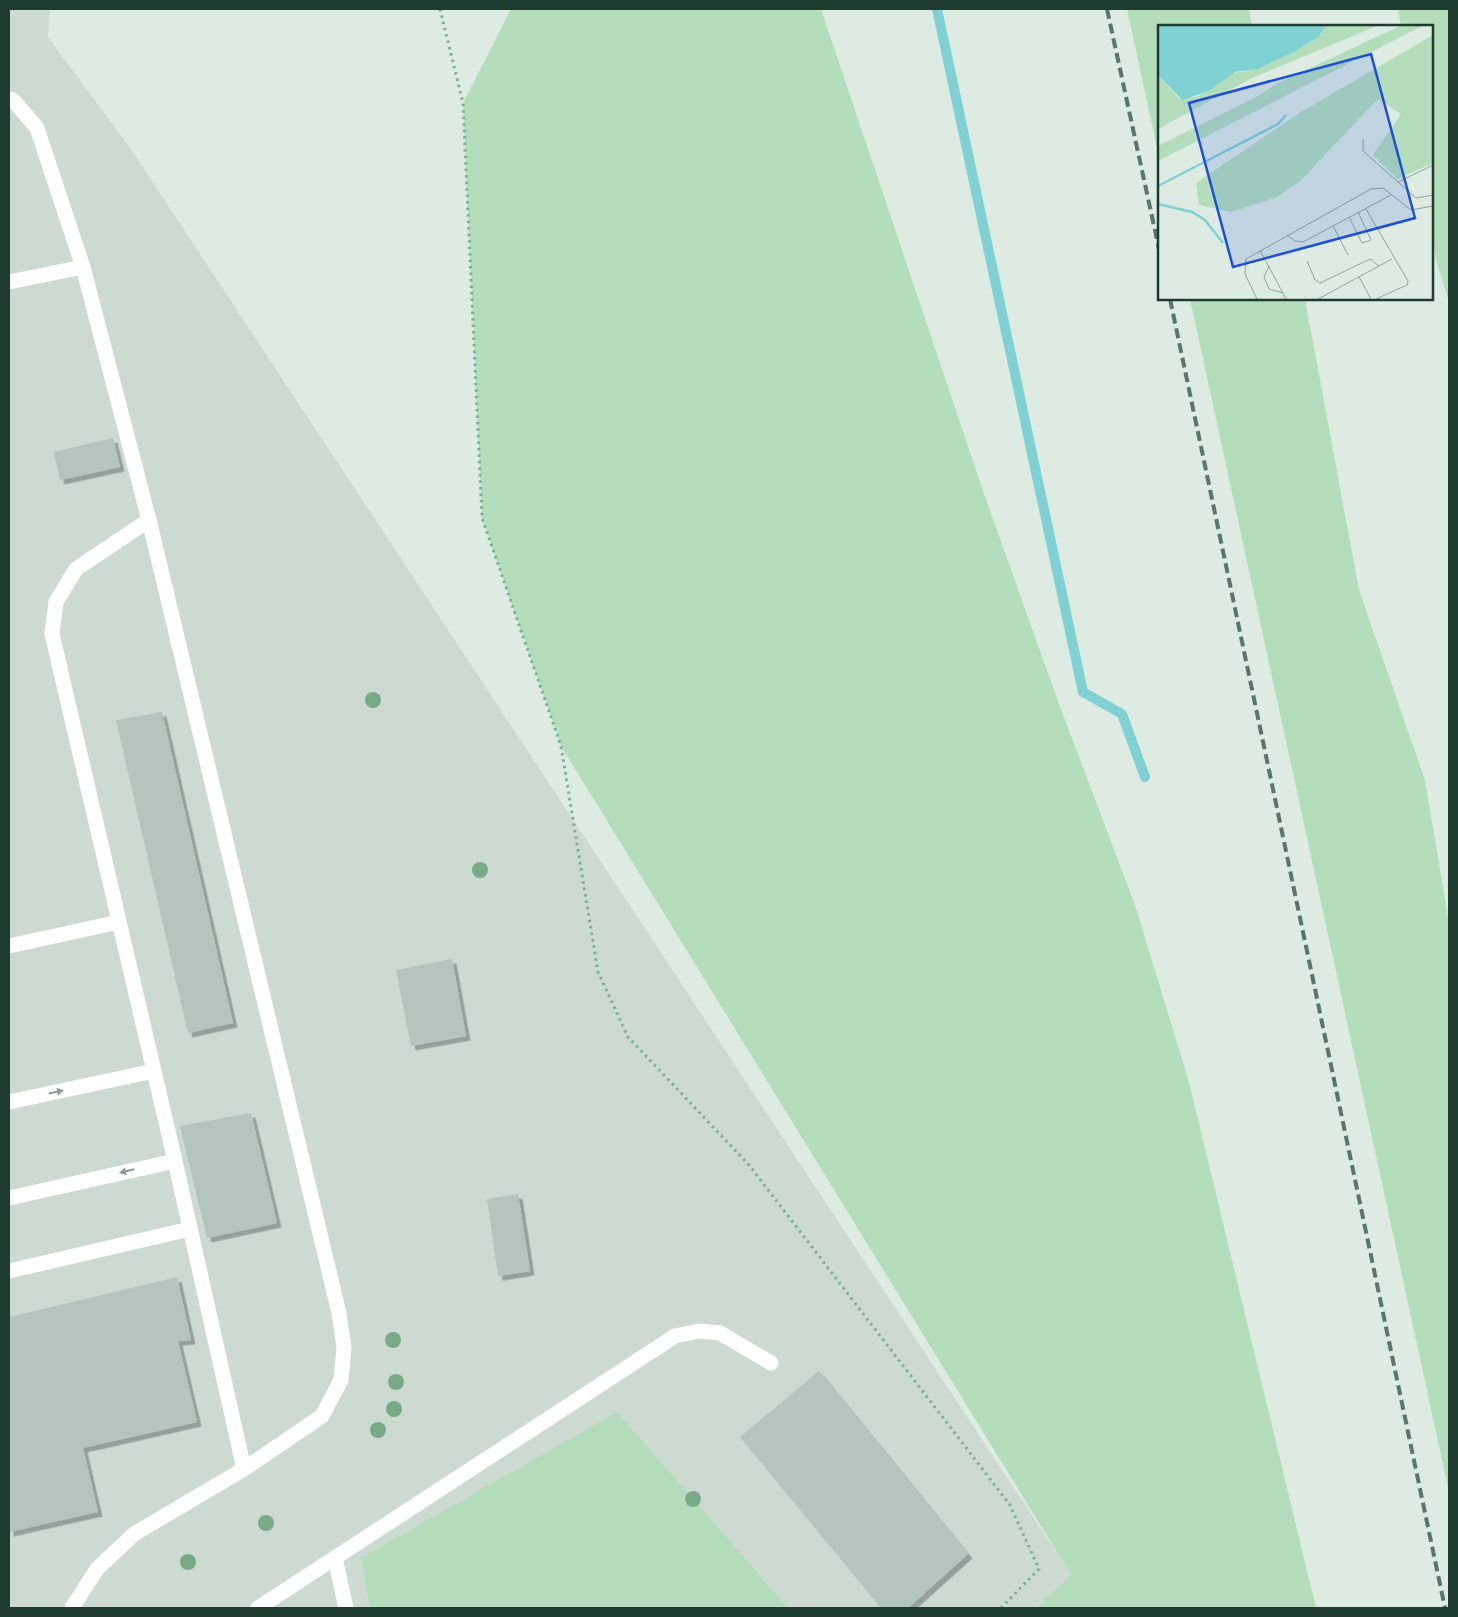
<svg xmlns="http://www.w3.org/2000/svg" width="1458" height="1617" viewBox="0 0 1458 1617" font-family="'Asap Condensed',sans-serif">
<style>
.built{fill:#ccdad2}
.green{fill:#b4debb}
.lines{fill:none;stroke-linecap:round;stroke-linejoin:round}
.stream{stroke:#80d1d4;stroke-width:10}
.building{fill:#b3c5bc;filter:url(#shadow)}
.path{stroke:#7bb09a;stroke-width:3;stroke-dasharray:2.5 4;stroke-linecap:butt}
.service{stroke:#fff;stroke-width:15}
.rail{stroke:#58776b;stroke-width:4;stroke-dasharray:10 5;stroke-linecap:butt}
.tree{fill:#78aa87}
.oneway{fill:#8e9d98}
.inset-river{fill:none;stroke:#80d1d4;stroke-width:2.5}
.inset-road{fill:none;stroke:#91a59b;stroke-width:1}
.view{fill:#1d4ed8;fill-opacity:0.15;stroke:#1d4ed8;stroke-width:2.5}
.inset-edge{fill:none;stroke:#1e3b30;stroke-width:2.5}
</style>
<defs>
<filter id="shadow"><feDropShadow dx="4.5" dy="4.5" stdDeviation="0" flood-color="#0004"/></filter>
</defs>
<rect width="100%" height="100%" fill="#ddebe3"/>
<polygon class="built" points="9,9 50,9 48,37 130,148 1072,1576 1072,1608 9,1608"/>
<g class="green">
<polygon points="511,9 821,9 982,488 1059,704 1135,905 1189,1082 1316,1608 1036,1608 1071,1575 561,746 482,518 463,103"/>
<polygon points="1127,9 1249,9 1252,26 1159,26 1159,157"/>
<polygon points="1398,9 1449,9 1449,302 1436,260 1432,230 1432,26 1401,26"/>
<polygon points="1190,299 1305,299 1359,590 1425,780 1449,923 1449,1492"/>
<polygon points="617,1412 788,1608 370,1608 361,1558"/>
</g>
<g class="lines">
<polyline class="stream" points="937,9 1083,692 1122,714 1145,777"/>
</g>
<g class="building">
<polygon points="113,438 120,467 60,480 54,452"/>
<polygon points="162,712 233,1023 188,1033 116,720"/>
<polygon points="452,959 466,1036 411,1046 396,970"/>
<polygon points="251,1113 277,1223 207,1238 180,1126"/>
<polygon points="518,1194 530,1271 498,1276 487,1199"/>
<polygon points="177,1277 191,1340 178,1341 197,1422 83,1448 98,1512 9,1532 9,1317"/>
<polygon points="819,1371 968,1554 908,1608 881,1608 740,1437"/>
</g>
<g class="lines">
<polyline class="path" points="440,9 463,103 482,518 561,746 598,972 628,1037 749,1165 1010,1505 1039,1569 1001,1608"/>
<g class="service">
<polyline points="9,99 13,100 37,128 83,267 149,520 339,1313 344,1348 341,1380 322,1416 244,1469 134,1534 97,1569 72,1608"/>
<polyline points="9,282 83,267"/>
<polyline points="149,520 76,569 56,602 52,634 175,1161 244,1469"/>
<polyline points="9,946 119,922"/>
<polyline points="9,1102 154,1071"/>
<polyline points="9,1198 175,1161"/>
<polyline points="9,1271 190,1229"/>
<polyline points="335,1558 346,1608"/>
<polyline points="258,1608 675,1336 699,1331 720,1333 771,1363"/>
</g>
<g class="rail">
<polyline points="1107,9 1159,249"/>
<polyline points="1170,299 1445,1608"/>
</g>
</g>
<g class="tree">
<circle cx="373" cy="700" r="8"/>
<circle cx="480" cy="870" r="8"/>
<circle cx="393" cy="1340" r="8"/>
<circle cx="396" cy="1382" r="8"/>
<circle cx="394" cy="1409" r="8"/>
<circle cx="378" cy="1430" r="8"/>
<circle cx="693" cy="1499" r="8"/>
<circle cx="266" cy="1523" r="8"/>
<circle cx="188" cy="1562" r="8"/>
</g>
<defs><path id="oneway-solid" d="M-6-.8H1V-3.2L6.5 0L1 3.2V.8H-6Z" transform="scale(1.25)"/></defs>
<g class="oneway">
<use href="#oneway-solid" transform="translate(56 1092) rotate(-12)"/>
<use href="#oneway-solid" transform="translate(127 1171) rotate(167)"/>
</g>
<g transform="translate(1158 25)">
<rect width="275" height="275" fill="#ddebe3"/>
<path d="M168,1H219L94,53L0,104V50L21,74L41,71L75,48L100,44L136,27L160,12ZM242,1H264L0,136V121L100,71L120,58ZM275,10V138L239,154L215,130L243,89L220,74L142,156L119,172L73,187L41,180L38,158L143,87Z" fill="#b4debb"/>
<path d="M0,1H168L160,12L136,27L100,44L77,47L51,66L24,75L0,50Z" fill="#80d1d4"/>
<path class="inset-river" d="M0,161L120,99L128,90M0,179L34,187L47,195L65,218"/>
<path class="inset-road" d="M205,114V126L258,173L275,170M240,157L275,140M208,184L250,256L249,260L218,274M191,192L204,218L213,215L200,187M175,201L190,230M129,210L137,216L145,217L233,170M102,225L128,274M149,236L157,255L162,258L212,234L221,241M111,241L106,252L111,264L125,268M201,252L213,274M99,274L87,249L88,234L213,164L225,163L253,185L275,181M160,274L234,234"/>
<path class="view" d="M213,29L257,193L75,242L31,78Z"/>
<rect width="275" height="275" class="inset-edge"/>
</g>
<rect width="1458" height="1617" fill="none" stroke="#1e3b30" stroke-width="20"/>
</svg>
